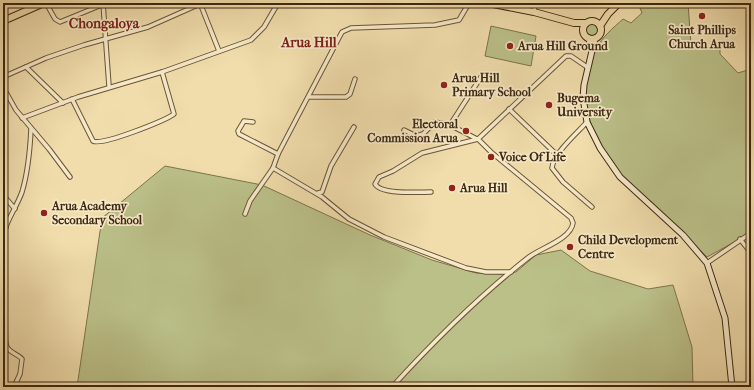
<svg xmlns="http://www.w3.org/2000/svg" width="754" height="390" viewBox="0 0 754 390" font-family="'IM FELL French Canon',serif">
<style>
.green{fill:#bbc089;stroke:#7c744c}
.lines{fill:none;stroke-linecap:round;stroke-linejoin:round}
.minor-casing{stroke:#6a5537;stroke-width:5.5}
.secondary-casing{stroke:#3d2810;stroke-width:7}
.primary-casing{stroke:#3d2810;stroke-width:8}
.minor{stroke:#f6e9c9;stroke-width:3.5}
.secondary{stroke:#f6e9c9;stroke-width:5}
.primary{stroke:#f1ddac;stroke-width:6}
.poi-dot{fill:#8f2418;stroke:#f6e9c9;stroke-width:1.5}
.labels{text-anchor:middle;stroke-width:3.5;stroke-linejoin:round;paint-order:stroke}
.poi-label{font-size:12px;font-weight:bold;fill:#3d2810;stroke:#f6e9c9;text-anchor:start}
.quarter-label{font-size:14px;font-weight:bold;fill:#7a1f14;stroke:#f6e9c9}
</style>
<rect width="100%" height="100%" fill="#f1ddac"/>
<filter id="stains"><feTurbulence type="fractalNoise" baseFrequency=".005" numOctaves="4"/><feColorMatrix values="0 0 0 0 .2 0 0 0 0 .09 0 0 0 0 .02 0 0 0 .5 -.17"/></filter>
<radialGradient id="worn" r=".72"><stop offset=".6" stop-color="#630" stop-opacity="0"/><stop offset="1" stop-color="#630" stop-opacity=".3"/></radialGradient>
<g class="green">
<path d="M638,3H688L691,45L720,48V54L738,73L751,69V233L707,257C693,243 679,228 664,214C652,204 637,195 626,183C594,146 571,96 596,49C602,37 613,28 623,19L631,23L642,13Z"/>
<circle cx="592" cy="30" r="7"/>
<polygon points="491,26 536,36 531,66 485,56"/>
<polygon points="165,166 262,185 370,235 432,260 476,273 505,274 516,272 536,255 561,250 590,271 648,289 673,285 692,347 693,387 77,387 102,218"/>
</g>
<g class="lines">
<g class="minor-casing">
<g id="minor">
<polyline points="46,3 55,19 60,22 104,4"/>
<polyline points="103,3 109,86"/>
<polyline points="200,3 219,51"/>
<polyline points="3,12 4,21"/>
<polyline points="534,12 535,3"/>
<polyline points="26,67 63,103"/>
<polyline points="3,77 46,58 84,45 148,27 200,4"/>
<polyline points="3,87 16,110 49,149 70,177"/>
<polyline points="309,97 346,97 350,94 355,79"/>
<path d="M72,99L93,141C102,146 164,121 174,114L162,72"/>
<polyline points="509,109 557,155"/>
<polyline points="22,118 78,97 162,72 251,40 264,27 278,3"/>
<polyline points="253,122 244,121 238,131 239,134 278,154"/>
<path d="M587,122C577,133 553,154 552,168L563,182L592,207"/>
<polyline points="404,130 416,136 423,134 435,122 450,125"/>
<polyline points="477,139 450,125 481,77"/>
<polyline points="273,168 322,197 349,219 384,237 466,268 486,272 511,272"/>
<path d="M431,192C419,192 381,195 375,184L379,177L393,171L422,153L478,139"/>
<polyline points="318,193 322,192 331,166 354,127"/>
<polyline points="3,195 15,209"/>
<polyline points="245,214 250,201 273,168 278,154 342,32 351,28 435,25 459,20 469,3"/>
<polyline points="740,239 751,253"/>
<path d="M3,241C4,223 16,209 22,192C28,172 30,150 31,129"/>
<polyline points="707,263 751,233"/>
<path d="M3,324C8,332 3,339 7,347C10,353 18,354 22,359L20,374L14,387"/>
<path d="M392,387C434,341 479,296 529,257C541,248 571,239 573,223L571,218L491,152L478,139L566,56H571L587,67"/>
</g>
</g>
<g class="secondary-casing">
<g id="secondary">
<polyline points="589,38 591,49"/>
<polyline points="595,38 584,85 583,98 587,122 600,148 620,177 683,235 707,263 725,318 732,387"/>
</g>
</g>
<g class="primary-casing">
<g id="primary">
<polyline points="488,3 534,12 574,23 586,23"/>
<polyline points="3,21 44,3"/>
<circle cx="592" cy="30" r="9"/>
<polyline points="600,26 608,14 619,3"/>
</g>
</g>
<use href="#minor" class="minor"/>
<use href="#secondary" class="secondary"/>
<use href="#primary" class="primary"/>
</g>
<g class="poi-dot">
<circle cx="702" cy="16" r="4"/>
<circle cx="510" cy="46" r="4"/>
<circle cx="444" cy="85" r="4"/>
<circle cx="549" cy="105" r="4"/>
<circle cx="466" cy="131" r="4"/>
<circle cx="491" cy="157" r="4"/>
<circle cx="452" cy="188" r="4"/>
<circle cx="44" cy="213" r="4"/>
<circle cx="570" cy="247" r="4"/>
</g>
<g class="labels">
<g class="poi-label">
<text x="702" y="34" text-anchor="middle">Saint Phillips<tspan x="702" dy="14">Church Arua</tspan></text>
<text x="518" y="50">Arua Hill Ground</text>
<text x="452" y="82">Arua Hill<tspan x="452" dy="14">Primary School</tspan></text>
<text x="557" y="102">Bugema<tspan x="557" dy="14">University</tspan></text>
<text x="458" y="128" text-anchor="end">Electoral<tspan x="458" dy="14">Commission Arua</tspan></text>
<text x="499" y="161">Voice Of Life</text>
<text x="460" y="192">Arua Hill</text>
<text x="52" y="210">Arua Academy<tspan x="52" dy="14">Secondary School</tspan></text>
<text x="578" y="244">Child Development<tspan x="578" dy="14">Centre</tspan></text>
</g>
<g class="quarter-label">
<text x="104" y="28">Chongaloya</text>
<text x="309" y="47">Arua Hill</text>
</g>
</g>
<rect width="754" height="390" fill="none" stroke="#f1ddac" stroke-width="16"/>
<rect x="4" y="4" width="746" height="382" fill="none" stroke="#3d2810" stroke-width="2"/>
<rect x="8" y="8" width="738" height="374" fill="none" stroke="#3d2810"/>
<rect width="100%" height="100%" filter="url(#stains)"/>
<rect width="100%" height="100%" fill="url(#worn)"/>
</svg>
